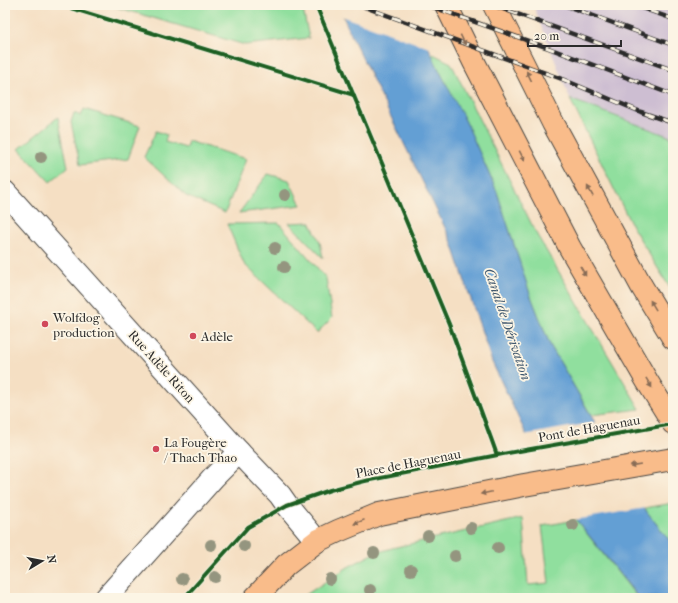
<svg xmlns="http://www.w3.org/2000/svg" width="678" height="603" viewBox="0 0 678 603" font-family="'IM FELL French Canon',serif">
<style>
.industrial{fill:#cdbed2}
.green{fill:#90df9e;stroke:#5e8564}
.water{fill:#639fd4;stroke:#476580}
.pier{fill:#f5dfc3}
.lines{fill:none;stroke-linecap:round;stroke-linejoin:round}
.street-casing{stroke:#494642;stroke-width:24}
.primary-casing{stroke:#494642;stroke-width:24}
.highway-casing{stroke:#494642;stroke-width:24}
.street{stroke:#fff;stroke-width:22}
.primary{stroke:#f9bc8a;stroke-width:22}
.highway{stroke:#f9bc8a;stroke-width:22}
.rail-casing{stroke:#2b2b2b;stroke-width:4.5}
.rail{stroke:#fcf5e5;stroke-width:3;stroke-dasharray:9;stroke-linecap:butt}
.cycleway-casing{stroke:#fcf5e5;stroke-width:6}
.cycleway{stroke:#1b5e20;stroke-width:4}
.tree{fill:#94957f}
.oneway{fill:#886c56}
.poi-dot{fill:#d1495b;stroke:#fcf5e5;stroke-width:1.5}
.labels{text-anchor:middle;stroke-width:3.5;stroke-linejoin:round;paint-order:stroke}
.poi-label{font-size:13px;fill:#2b2b2b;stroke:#fcf5e5;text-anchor:start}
.street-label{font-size:13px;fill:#2b2b2b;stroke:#fcf5e5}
.water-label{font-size:14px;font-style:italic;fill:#41596f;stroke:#fcf5e5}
</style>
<rect width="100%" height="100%" fill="#fcf5e5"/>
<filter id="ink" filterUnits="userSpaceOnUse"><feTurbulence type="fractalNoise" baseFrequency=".025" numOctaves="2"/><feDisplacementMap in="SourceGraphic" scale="8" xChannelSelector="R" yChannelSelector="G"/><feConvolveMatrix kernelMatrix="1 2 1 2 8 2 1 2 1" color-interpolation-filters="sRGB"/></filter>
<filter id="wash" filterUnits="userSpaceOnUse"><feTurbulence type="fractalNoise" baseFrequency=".012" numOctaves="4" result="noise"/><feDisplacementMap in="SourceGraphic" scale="16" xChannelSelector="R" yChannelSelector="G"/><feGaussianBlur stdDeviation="0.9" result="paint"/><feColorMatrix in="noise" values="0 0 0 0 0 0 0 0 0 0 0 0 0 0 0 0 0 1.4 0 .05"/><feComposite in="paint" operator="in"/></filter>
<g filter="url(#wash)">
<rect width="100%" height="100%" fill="#f5dfc3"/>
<polygon class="industrial" points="533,5 673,5 673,138 570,99"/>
<g class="green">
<polygon points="109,5 302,5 309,38 245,45"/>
<polygon points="431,53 451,63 537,235 640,409 591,415 550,345 530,294 497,192 466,122 439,70"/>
<polygon points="570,99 673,138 673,293 632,226"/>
<polygon points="84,109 140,126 128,159 80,165 71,122 74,113 81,116"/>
<polygon points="58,117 68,167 50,182 19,149"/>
<polygon points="156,131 167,135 165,142 186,148 188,141 246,159 225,213 186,196 144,157"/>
<polygon points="268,174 289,180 301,205 239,213"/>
<polygon points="310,222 320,242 323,258 289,223"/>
<polygon points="279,223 326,278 332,318 317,333 244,264 227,224"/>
<polygon points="673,503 673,545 647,512 645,508"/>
<polygon points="523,518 528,585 549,583 542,526 576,520 638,598 302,598 307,594 348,567 373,554 392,548"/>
</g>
<polygon class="water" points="338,5 409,5 439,70 466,122 497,192 530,294 550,345 647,512 673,545 673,598 639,598 570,512 525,432 492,362 451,240 353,39"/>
<g class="pier">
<polygon points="336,5 411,5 432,49 341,16"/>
<polygon points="597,422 646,508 574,520 568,513 524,435"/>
</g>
</g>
<g filter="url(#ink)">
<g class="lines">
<g class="street-casing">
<g id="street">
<polyline points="5,192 239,452 280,495 287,505 317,541"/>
<polyline points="106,598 214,477 239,452"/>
</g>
</g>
<g class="primary-casing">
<polyline id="primary" points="255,598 286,565 317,541 338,531 379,514 524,485 673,459"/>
</g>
<g class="highway-casing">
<g id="highway">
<polyline points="446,5 474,62 570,248 647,381 673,423"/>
<polyline points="494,5 553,123 642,287 673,338"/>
</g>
</g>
<use href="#street" class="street"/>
<use href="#primary" class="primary"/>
<use href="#highway" class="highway"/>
<g class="rail-casing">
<g id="rail">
<polyline points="359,5 562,79 641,112 673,123"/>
<polyline points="427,5 551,49 673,95"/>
<polyline points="492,5 673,70"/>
<polyline points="564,5 673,45"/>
<polyline points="633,5 673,19"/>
</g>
</g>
<use href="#rail" class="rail"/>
<g class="cycleway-casing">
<g id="cycleway">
<polyline points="61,5 354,95"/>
<polyline points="316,5 449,324 492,441 497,455"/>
<polyline points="184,598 248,527 287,505 330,490 365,481 508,453 673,424"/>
</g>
</g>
<use href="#cycleway" class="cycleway"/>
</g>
<g class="tree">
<circle cx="41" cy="157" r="6"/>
<circle cx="285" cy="195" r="6"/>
<circle cx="275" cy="248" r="6"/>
<circle cx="284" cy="267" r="6"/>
<circle cx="573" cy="525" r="6"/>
<circle cx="471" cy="528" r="6"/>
<circle cx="428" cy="536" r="6"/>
<circle cx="211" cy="545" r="6"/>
<circle cx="244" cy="546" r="6"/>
<circle cx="498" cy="548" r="6"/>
<circle cx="374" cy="553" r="6"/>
<circle cx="455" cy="556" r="6"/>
<circle cx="411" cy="570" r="6"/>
<circle cx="215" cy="577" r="6"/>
<circle cx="182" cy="579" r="6"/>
<circle cx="330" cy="579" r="6"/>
<circle cx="370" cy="590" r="6"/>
</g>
<defs><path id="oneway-solid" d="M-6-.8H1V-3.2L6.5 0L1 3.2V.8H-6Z"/></defs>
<g class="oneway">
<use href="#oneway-solid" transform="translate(463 40) rotate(64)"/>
<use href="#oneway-solid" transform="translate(529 76) rotate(-116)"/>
<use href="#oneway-solid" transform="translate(522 156) rotate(63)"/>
<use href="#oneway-solid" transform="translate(590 191) rotate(-119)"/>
<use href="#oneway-solid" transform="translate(583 271) rotate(60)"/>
<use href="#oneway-solid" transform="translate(653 305) rotate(-121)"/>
<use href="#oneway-solid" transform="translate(649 383) rotate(59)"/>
<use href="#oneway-solid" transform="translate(635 465) rotate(171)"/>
<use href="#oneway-solid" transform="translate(486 493) rotate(168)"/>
<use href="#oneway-solid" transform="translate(359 522) rotate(158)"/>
</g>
</g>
<g class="poi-dot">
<circle cx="45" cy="324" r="4"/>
<circle cx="193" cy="336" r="4"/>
<circle cx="156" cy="449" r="4"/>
</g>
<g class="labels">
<g class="poi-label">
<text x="53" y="322">Wolfdog<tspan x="53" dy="15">production</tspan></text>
<text x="201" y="341">Adèle</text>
<text x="164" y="447">La Fougère<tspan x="164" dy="15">/ Thach Thao</tspan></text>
</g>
<g class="street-label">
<text transform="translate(162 366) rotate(48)" y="5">Rue Adèle Riton</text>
<text transform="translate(589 428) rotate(-10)" y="5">Pont de Haguenau</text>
<text transform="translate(408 463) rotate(-11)" y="5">Place de Haguenau</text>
</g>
<g class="water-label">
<text transform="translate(508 324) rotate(71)" y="5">Canal de Dérivation</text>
</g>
</g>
<rect width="678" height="603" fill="none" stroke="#fcf5e5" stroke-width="20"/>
<g transform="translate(42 561) rotate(80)" stroke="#fcf5e5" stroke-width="3" paint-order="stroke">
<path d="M0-3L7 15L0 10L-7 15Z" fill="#2b2b2b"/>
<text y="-6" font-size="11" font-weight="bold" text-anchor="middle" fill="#2b2b2b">N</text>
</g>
<path d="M528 40v6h93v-6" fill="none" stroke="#2b2b2b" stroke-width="2"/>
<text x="534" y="40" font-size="12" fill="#2b2b2b" stroke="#fcf5e5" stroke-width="3" paint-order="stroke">20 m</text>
</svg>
